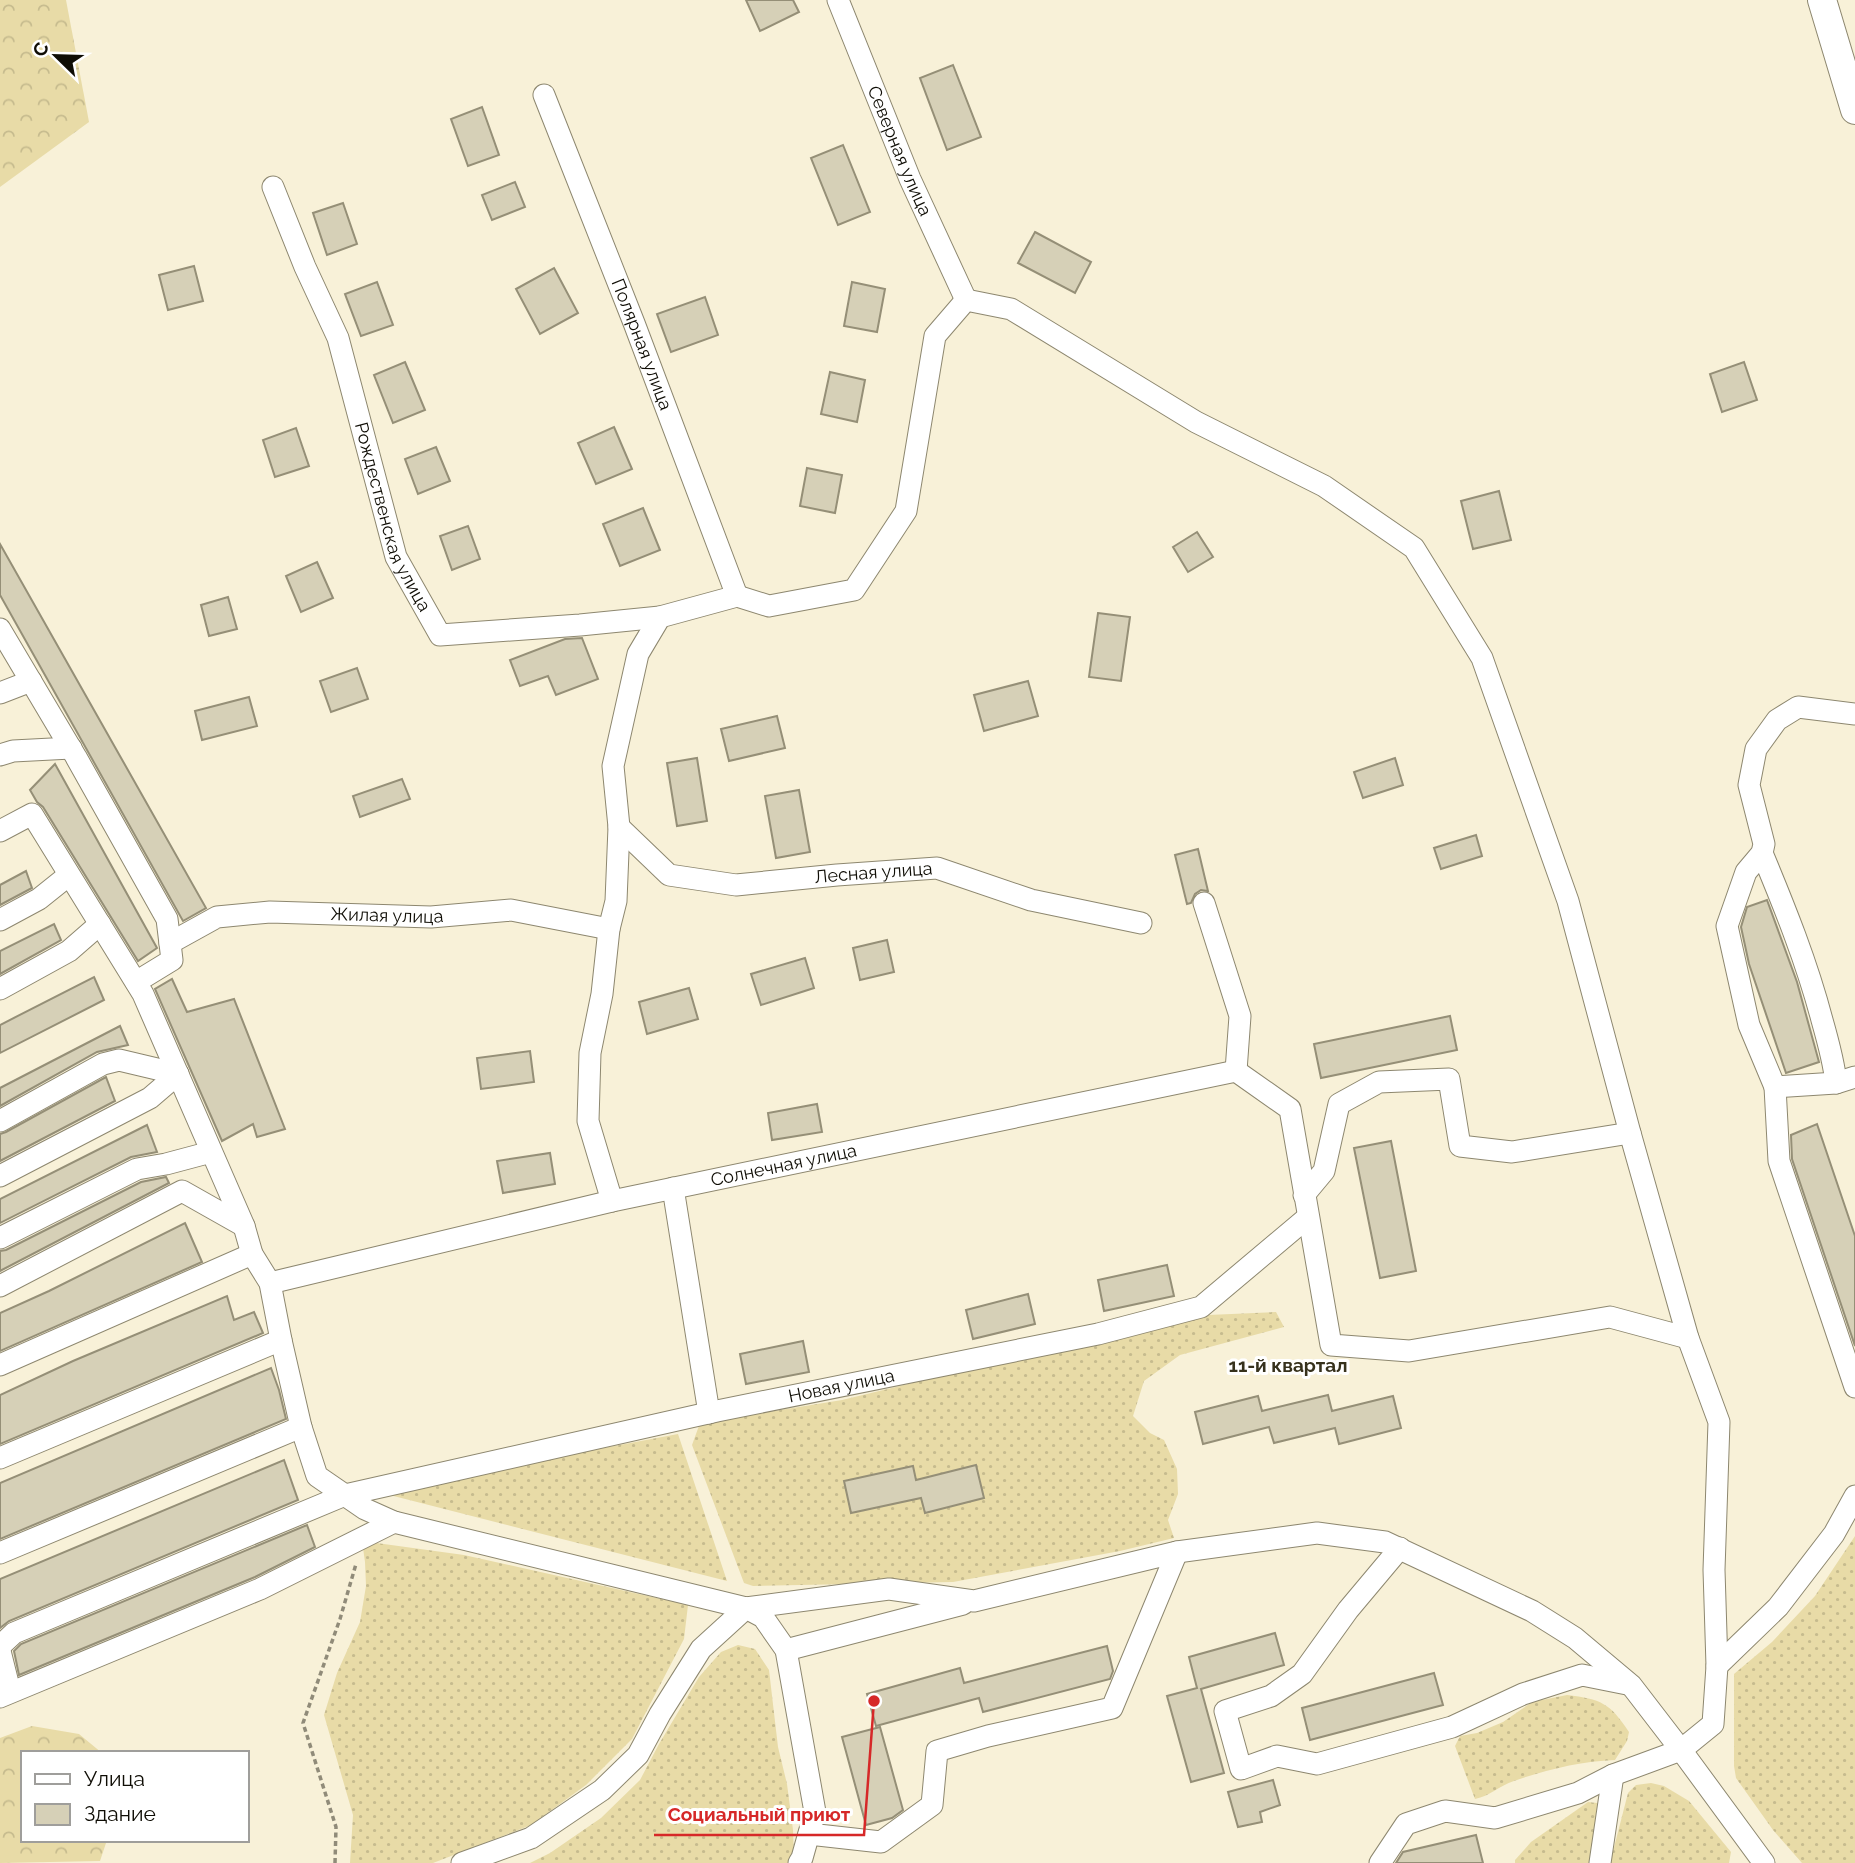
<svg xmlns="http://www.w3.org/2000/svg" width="1855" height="1863" viewBox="0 0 1855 1863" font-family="Raleway,sans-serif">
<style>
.grass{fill:url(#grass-dots)}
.forest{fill:url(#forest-crowns)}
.building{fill:#d6d0b7;stroke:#958f77;stroke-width:2}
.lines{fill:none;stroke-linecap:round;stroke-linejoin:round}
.minor-casing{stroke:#8d876f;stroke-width:23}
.major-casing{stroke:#8d876f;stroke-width:30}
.path{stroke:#908b79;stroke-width:3.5;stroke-dasharray:5 3.5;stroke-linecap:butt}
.minor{stroke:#fff;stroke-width:21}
.major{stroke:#fff;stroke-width:28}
.labels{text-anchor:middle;stroke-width:6;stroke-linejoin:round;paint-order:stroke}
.street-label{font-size:18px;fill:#0f0d05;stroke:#fff}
.neighbourhood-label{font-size:19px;font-weight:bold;fill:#36311c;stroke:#fff}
.leader{fill:none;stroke:#d62828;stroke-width:2.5}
.callout-dot{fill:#d62828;stroke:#fff;stroke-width:2.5}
.callout-label{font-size:19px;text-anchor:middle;font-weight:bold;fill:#d62828;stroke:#fff;stroke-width:6;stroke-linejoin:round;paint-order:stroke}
</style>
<defs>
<pattern id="grass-dots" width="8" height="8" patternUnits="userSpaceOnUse" patternTransform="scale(1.75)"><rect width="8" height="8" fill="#e8dba7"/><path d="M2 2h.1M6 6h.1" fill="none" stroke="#c6bb8e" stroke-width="1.8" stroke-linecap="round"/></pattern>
<pattern id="forest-crowns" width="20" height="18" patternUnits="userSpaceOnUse" patternTransform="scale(1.75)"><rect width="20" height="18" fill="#e8dba7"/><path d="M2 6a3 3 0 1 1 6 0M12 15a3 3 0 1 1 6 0" fill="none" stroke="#c6bb8e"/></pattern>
</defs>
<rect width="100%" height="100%" fill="#f8f1d8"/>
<g class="grass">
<polygon points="1276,1312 1284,1327 1180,1355 1144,1381 1133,1416 1150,1433 1164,1440 1177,1469 1178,1494 1168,1520 1174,1538 1120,1551 953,1582 753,1586 744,1583 692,1445 700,1423 842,1400 1020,1357 1208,1315"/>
<polygon points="678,1434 727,1581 374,1491"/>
<polygon points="1855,1536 1855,1863 1802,1863 1773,1830 1736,1778 1734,1766 1734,1674 1772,1642 1815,1596"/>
<polygon points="362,1541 464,1555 688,1605 684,1639 632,1739 586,1785 531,1825 433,1863 350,1863 353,1815 324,1715 337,1673 360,1622 366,1586 365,1562"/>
<polygon points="738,1645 755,1649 769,1670 778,1747 787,1784 793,1830 794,1859 792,1863 530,1863 550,1853 601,1818 640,1780 659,1744 699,1677 721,1652"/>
<path d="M1567,1695C1601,1699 1610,1703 1629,1732L1627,1741L1615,1760C1582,1761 1545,1770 1514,1781C1499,1786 1490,1796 1475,1799L1455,1746L1460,1736L1477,1733L1503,1722L1532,1702Z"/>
<polygon points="1651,1783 1664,1786 1689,1801 1731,1852 1729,1863 1610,1863 1628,1793 1636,1785"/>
<polygon points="1588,1802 1597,1803 1603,1806 1591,1863 1515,1863 1515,1860 1531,1842"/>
</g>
<g class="forest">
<polygon points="0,0 66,0 89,122 0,187"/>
<polygon points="32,1726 79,1734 102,1753 23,1753 23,1840 107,1840 100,1861 0,1863 0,1738"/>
</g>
<g class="building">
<polygon points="746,0 793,0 799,12 760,31"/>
<polygon points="953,65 981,137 947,150 920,78"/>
<polygon points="482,107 499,155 468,166 451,119"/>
<polygon points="843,145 870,212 838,225 811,158"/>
<polygon points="515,182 525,207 492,220 482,195"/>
<polygon points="343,203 357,244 327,255 313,213"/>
<polygon points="1035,232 1091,262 1075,293 1018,263"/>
<polygon points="194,266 203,301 168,310 159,275"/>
<polygon points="554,268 578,313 540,334 516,289"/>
<polygon points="377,282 393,325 361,336 345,294"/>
<polygon points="852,282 885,289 877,332 844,326"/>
<polygon points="705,297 718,335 671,352 657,314"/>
<polygon points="405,362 425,410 393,423 374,375"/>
<polygon points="1744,362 1757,400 1722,412 1710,374"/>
<polygon points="830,372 865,380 857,422 821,414"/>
<polygon points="614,427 632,469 596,484 578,443"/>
<polygon points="296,428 309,466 275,477 263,440"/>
<polygon points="436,447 450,481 418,494 405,459"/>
<polygon points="807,468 842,475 835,513 800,506"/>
<polygon points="1499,491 1511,540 1473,549 1461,501"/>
<polygon points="643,508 660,550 620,566 603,524"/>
<polygon points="468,526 480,559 452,570 440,536"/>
<polygon points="1197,532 1213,557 1188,572 1173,547"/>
<polygon points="0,544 206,908 183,921 0,595"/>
<polygon points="317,562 333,598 301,612 286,576"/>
<polygon points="228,597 237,629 209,636 201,605"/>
<polygon points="1098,613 1130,617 1121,681 1089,677"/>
<polygon points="582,638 598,679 556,695 548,676 520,686 510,660 565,639"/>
<polygon points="357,668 368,699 331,712 320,681"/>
<polygon points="1028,681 1038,716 984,731 974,695"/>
<polygon points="249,697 257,726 202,740 195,711"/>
<polygon points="777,716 785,748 729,761 721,729"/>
<polygon points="697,758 707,821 677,826 667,763"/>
<polygon points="1395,758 1403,785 1363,798 1354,772"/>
<polygon points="55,764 157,948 138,961 43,807 37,802 30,790"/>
<polygon points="402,779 410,799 360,817 353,796"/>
<polygon points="799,790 810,852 776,858 765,796"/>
<polygon points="1476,835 1482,856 1441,869 1434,848"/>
<polygon points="1198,849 1208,891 1201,890 1195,894 1191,903 1187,904 1175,855"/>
<polygon points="26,871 32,888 0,905 0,885"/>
<polygon points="1767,900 1797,982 1819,1062 1786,1073 1749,964 1741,927 1747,907"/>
<polygon points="54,924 61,940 0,974 0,951"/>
<polygon points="887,940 894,972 860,980 853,948"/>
<polygon points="805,958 814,988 761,1005 751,974"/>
<polygon points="94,977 104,1000 0,1053 0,1025"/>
<polygon points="172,979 187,1012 234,999 285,1129 257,1137 253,1124 222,1141 155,989"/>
<polygon points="689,988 698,1019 647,1034 639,1002"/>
<polygon points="1450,1016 1457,1050 1321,1078 1314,1044"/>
<polygon points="120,1026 128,1045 97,1052 0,1106 0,1088"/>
<polygon points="530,1051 534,1082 481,1089 477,1058"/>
<polygon points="106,1077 115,1101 0,1161 0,1134 6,1132"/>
<polygon points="817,1104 822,1132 772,1140 768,1113"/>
<polygon points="1817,1124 1855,1236 1855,1346 1792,1159 1791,1135"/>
<polygon points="147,1125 157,1152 131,1157 0,1223 0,1199"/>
<polygon points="1391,1141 1416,1271 1380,1278 1354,1148"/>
<polygon points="550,1153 555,1184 503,1193 497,1161"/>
<polygon points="166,1177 169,1183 0,1271 0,1251 6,1250 141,1182"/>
<polygon points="185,1223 202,1262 0,1351 0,1313 49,1291"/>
<polygon points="1167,1265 1174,1296 1104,1311 1098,1280"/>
<polygon points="1028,1294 1035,1324 973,1339 966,1310"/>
<polygon points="227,1296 234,1320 254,1312 263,1333 0,1444 0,1395 73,1361"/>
<polygon points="803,1341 809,1372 746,1384 740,1354"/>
<polygon points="271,1368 279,1390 286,1419 0,1539 0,1483"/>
<polygon points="1328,1395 1332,1411 1393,1396 1401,1428 1339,1444 1335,1428 1274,1443 1269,1427 1203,1444 1195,1412 1258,1396 1262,1411"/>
<polygon points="284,1460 298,1500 9,1621 0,1628 0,1579"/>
<polygon points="976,1465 984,1498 925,1513 921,1498 851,1513 844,1481 913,1466 916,1480"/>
<polygon points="307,1525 315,1547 255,1577 19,1675 14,1651 21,1644"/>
<polygon points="1275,1633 1284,1665 1201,1689 1224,1773 1191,1782 1167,1696 1197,1688 1189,1657"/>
<polygon points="1107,1646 1113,1671 1110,1679 983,1712 979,1698 876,1726 867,1694 960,1668 964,1683"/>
<polygon points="1434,1673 1443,1705 1310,1740 1302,1708"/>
<polygon points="880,1727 903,1810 892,1818 866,1825 842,1737"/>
<polygon points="1273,1780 1280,1805 1260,1812 1262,1822 1238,1827 1228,1792"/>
<polygon points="1476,1835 1483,1863 1396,1863 1403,1852"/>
</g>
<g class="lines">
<g class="minor-casing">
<g id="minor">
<path id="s1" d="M838,0L910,179L966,300"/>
<path id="s2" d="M544,95L634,323L737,596"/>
<path id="s3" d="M273,187L305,267L338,338L396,557L440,635L580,625L660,617"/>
<polyline points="0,629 76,757 167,919 172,960 136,982"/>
<polyline points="0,693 31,681"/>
<polyline points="1855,714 1798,707 1777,720 1756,749 1749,785 1764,844 1762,853 1746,872 1727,926 1749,1025 1775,1087 1836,1083 1855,1077"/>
<polyline points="0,755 13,751 71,748"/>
<path id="s4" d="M619,827L669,875L736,885L837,875L937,868L1031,900L1141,923"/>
<polyline points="0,831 32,814 143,994 244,1226 252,1254 270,1283 281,1340 301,1427 317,1476 365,1509 394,1522 746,1608 889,1589 974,1601 1177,1552 1317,1533 1385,1542 1532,1611 1575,1638 1631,1685 1681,1750 1764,1863"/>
<path d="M1762,853C1785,908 1807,963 1822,1020C1828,1041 1834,1062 1836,1083"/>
<polyline points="1204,903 1240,1016 1236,1071"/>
<polyline points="0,920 39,899 69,875"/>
<path id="s5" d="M170,943L217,917L270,912L431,917L511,910L609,929"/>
<polyline points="0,989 69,951 100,924"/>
<polyline points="1775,1087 1779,1161 1855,1387"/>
<polyline points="0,1121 103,1064 119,1060 178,1074"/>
<polyline points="0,1176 150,1098 178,1074"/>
<polyline points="673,1188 709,1413"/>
<polyline points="1304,1195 1324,1171 1339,1104 1379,1082 1449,1079 1460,1146 1512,1152 1630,1133"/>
<polyline points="612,1201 588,1121 590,1053 602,994 609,929 616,901 619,827 613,766 638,654 660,617 737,596 769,606 854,590 906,511 935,336 966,300 1011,309 1196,422 1324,486 1414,548 1482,658 1568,901 1630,1133 1688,1338 1719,1422 1714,1570 1717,1666 1713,1724 1681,1750 1613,1775 1578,1793 1495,1818 1445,1811 1406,1824 1380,1863"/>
<polyline points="0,1238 137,1169 166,1164 211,1152"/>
<path id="s6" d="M270,1283L612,1201L1236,1071L1290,1109L1331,1345L1409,1351L1610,1317L1688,1338"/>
<polyline points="0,1286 182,1191 244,1226"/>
<polyline points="0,1365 252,1254"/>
<polyline points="0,1458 281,1340"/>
<polyline points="1400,1548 1348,1610 1302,1674 1271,1696 1225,1711 1241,1769 1277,1756 1317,1764 1452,1727 1523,1694 1582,1675 1627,1684"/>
<polyline points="0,1553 301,1427"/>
<path id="s7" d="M0,1646L14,1633L345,1495L717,1411L1098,1334L1201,1307L1308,1217"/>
<polyline points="786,1650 963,1604"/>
<polyline points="0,1651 10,1691"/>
<polyline points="1717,1666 1778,1607 1834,1534 1855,1496"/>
<polyline points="0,1697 260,1589 394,1522"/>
<polyline points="809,1834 881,1842 932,1805 937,1751 988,1736 1112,1708 1177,1552"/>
<polyline points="462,1863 531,1838 602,1790 638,1755 660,1714 701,1649 746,1608 763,1617 786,1650 815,1812 802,1858 799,1863"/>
<polyline points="1600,1863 1613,1775"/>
</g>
</g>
<g class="major-casing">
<polyline id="major" points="1822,0 1855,110"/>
</g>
<polyline class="path" points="335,1863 336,1827 303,1723 340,1619 356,1564"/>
<use href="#minor" class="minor"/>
<use href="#major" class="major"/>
</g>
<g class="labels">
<g class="street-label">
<text dy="6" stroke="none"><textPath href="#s1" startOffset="163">Северная улица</textPath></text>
<text dy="6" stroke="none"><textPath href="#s2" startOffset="268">Полярная улица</textPath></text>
<text dy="6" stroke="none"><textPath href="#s3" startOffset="352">Рождественская улица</textPath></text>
<text dy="6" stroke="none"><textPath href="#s4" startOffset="275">Лесная улица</textPath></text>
<text dy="6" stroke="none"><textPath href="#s5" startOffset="224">Жилая улица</textPath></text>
<text dy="6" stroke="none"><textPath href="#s6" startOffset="527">Солнечная улица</textPath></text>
<text dy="6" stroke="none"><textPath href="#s7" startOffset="886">Новая улица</textPath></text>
</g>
<g class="neighbourhood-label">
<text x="1288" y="1372">11-й квартал</text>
</g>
</g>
<path class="leader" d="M874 1701L864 1835H654"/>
<circle class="callout-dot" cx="874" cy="1701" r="7"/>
<g class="callout-label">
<text x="759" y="1821">Социальный приют</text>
</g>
<rect x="21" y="1751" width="228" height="91" fill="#ffffff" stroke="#9f9e9b" stroke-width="2"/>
<rect x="35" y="1774" width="35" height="10" fill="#ffffff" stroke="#9f9e9b" stroke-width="2"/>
<text x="84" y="1786" font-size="21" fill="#0f0d05">Улица</text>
<rect x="35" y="1804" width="35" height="21" fill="#d6d0b7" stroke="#9f9e9b" stroke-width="2"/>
<text x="84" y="1821" font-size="21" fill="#0f0d05">Здание</text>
<g transform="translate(56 56) rotate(293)" stroke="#ffffff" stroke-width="5" paint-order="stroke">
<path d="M0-5L12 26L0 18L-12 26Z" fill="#0f0d05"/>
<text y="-10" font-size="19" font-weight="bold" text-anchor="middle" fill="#0f0d05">С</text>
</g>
</svg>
